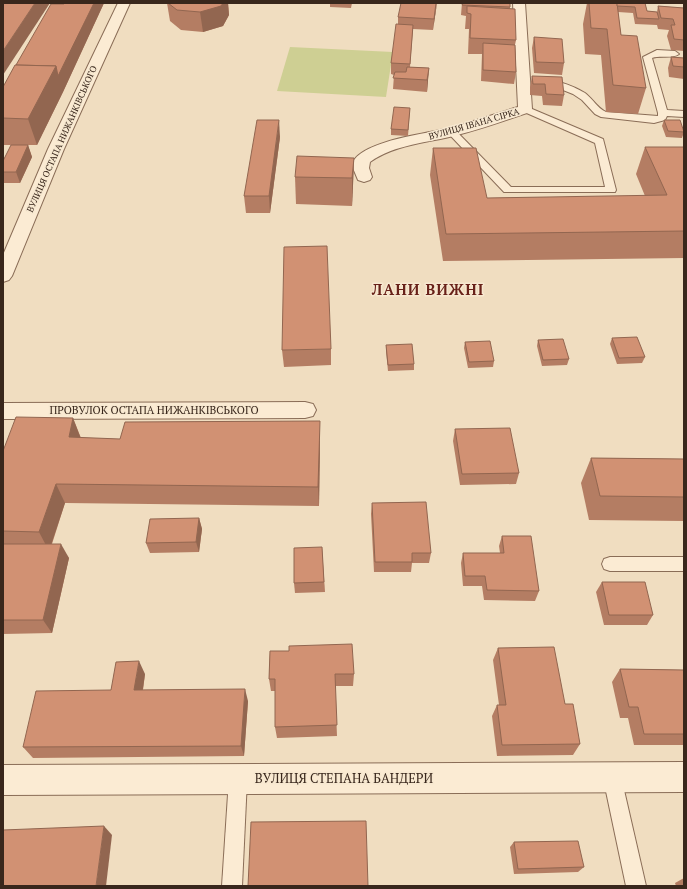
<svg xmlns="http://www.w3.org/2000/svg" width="687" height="889" viewBox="0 0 687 889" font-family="'PT Serif',serif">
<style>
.green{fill:#cecf93}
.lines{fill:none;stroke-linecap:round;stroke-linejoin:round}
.service-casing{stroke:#8a6d57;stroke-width:2}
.minor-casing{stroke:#8a6d57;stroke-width:2}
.tertiary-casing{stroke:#8a6d57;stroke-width:2}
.service{fill:#fbebd3;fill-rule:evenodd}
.minor{fill:#fbebd3;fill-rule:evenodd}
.tertiary{fill:#fbebd3;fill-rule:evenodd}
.wall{fill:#b47d63}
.shaded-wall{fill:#926650}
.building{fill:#d19173;stroke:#926650}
.labels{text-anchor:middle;stroke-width:3;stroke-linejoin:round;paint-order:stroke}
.far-street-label{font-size:9px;fill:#39271c;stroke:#f7e8d0}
.street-label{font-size:11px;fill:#39271c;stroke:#f7e8d0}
.near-street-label{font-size:13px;fill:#39271c;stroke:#f7e8d0}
.district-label{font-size:15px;font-weight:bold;letter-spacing:1px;fill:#682119;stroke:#f7e8d0}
</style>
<rect width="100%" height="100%" fill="#f0ddc0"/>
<polygon class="green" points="290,47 393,52 386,97 277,91"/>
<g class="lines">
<g class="service-casing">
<g id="service">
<path d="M657,50L675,51L679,54C673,59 660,55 652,58L667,110L684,111V117L667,116L665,120L654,123L601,117L595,114L582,100L573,94L558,88L543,85L541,83C549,75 577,88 585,93C593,99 597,108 606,112L658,116V113L643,57Z"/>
<polygon points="525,106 603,139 616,190 615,192 504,192 447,132 452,129 455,130 511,187 605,187 595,143 522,111 520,109"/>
<polygon points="610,557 684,557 684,571 610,571 604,569 602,564 604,559"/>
<polygon points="612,768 619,770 621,777 646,886 626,886 603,777 605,770"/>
<polygon points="238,770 245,772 247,779 242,886 222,886 229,779 231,772"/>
</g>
</g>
<g class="minor-casing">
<g id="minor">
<path d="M513,3H525L532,109L530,112C506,120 482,129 457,135C428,143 395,144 370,162L369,168L372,177L370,180L364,182L358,180L353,168L354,160C368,140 426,134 449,128C472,122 495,114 518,107Z"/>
<polygon points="305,402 313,404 316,410 313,416 305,418 3,419 3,403"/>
<polygon points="684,762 684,792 3,795 3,765"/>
</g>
</g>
<g class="tertiary-casing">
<polygon id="tertiary" points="118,3 130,3 64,149 12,276 9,280 3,282 3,255 48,149"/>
</g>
<use href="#service" class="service"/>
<use href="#minor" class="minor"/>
<use href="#tertiary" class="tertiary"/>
</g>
<g class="wall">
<polygon points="61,3 104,3 63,92 37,145 28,145 32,157 20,183 3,183 3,161 19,145 3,145 3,87 16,65 62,4"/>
<polygon points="167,3 228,3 229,15 223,26 203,32 181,30 170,21"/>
<polygon points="330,3 352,3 351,8 330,7"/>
<polygon points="437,3 433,30 413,29 410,67 429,68 427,92 393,89 394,75 391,74 391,63 398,24 398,17"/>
<polygon points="462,3 510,3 510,8 516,40 515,45 516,72 514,84 481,81 482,54 468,54 469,29 465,29 466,16 461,15"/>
<polygon points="587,3 645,3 647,11 657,12 658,6 684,8 684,51 671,50 667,36 669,30 658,29 657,25 635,24 633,13 618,12 621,35 646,88 638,114 606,112 601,55 585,54 583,24"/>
<polygon points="534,37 564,63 562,75 534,73 532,48"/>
<polygon points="671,57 684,58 684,79 669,77 668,68"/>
<polygon points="532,76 564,95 562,106 543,105 542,96 530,95 530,87"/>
<polygon points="410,108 408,136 391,135 391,129"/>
<polygon points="664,120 684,132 682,138 666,137 662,126"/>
<polygon points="280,137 270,213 246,213 244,196"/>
<polygon points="645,147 684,147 684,258 443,261 430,175 433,148 487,198 645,196 636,174"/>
<polygon points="354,158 353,185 352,206 296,204 295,177"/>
<polygon points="612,338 645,357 642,363 617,364 610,344"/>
<polygon points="538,340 569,359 567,365 542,366 537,346"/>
<polygon points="465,342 494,361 493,367 468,368 464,348"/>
<polygon points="386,345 414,364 414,370 388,371 386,351"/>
<polygon points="331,349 331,365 284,367 282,350"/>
<polygon points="73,418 81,438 120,439 320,441 319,506 65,503 52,544 69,558 52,633 3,634 3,451"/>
<polygon points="455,429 519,473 516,484 460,485 453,441"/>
<polygon points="591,458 684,459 684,521 589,520 581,483"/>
<polygon points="372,503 431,553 429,563 412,563 411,572 374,572 371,514"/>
<polygon points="199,518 202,529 199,552 150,553 146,543"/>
<polygon points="502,536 539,591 535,601 484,600 482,586 463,586 461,563 463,553 500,553 499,546"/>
<polygon points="322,547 325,592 295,593 294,583"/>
<polygon points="602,582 653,615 647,625 604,625 596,592"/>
<polygon points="498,648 580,744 573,755 497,756 492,716 497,705 499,705 493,660"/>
<polygon points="270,651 354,674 353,686 335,686 337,736 277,738 275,727 275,691 271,691 269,679"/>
<polygon points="620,669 684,670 684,745 634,745 628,718 620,718 612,682"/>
<polygon points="145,674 143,690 248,701 244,756 33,758 23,747 111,690"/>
<polygon points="514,842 584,867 578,872 514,874 510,847"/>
<polygon points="684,878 684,886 676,886 675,883"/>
</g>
<g class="shaded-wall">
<polygon points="35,3 50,3 3,75 3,51"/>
<polygon points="94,3 104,3 63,92 37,145 28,119 56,66"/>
<polygon points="223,3 228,3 229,15 223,26 203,32 200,12"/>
<polygon points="437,3 433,30 434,19"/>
<polygon points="429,68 427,92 427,80"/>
<polygon points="279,120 280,137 270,213 269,196"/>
<polygon points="28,145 32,157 20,183 16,172"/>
<polygon points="354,158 353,185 352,206 352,178"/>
<polygon points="73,418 81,439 69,437"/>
<polygon points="320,421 320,441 319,506 318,487"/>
<polygon points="56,484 65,503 49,551 39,532"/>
<polygon points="199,518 202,529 199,552 196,542"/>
<polygon points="61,544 69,558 52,633 43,620"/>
<polygon points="139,661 145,674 141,702 134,690"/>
<polygon points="245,689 248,701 244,756 241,746"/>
<polygon points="104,826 112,835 106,886 96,886"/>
</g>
<g class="building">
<polygon points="3,3 35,3 3,51"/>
<polygon points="64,3 94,3 58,76 56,66 16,65 51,4 64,4"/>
<polygon points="168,3 223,3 221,6 200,12 177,10"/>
<polygon points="401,3 436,3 434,19 398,17"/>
<polygon points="463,3 510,3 510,7 462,5"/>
<polygon points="589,3 617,3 621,35 637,36 646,88 613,85 607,29 591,28"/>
<polygon points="617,3 645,3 647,11 657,12 659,19 637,18 635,7 617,6"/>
<polygon points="467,6 515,9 516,40 470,38 471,14 467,13"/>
<polygon points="658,6 684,8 684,40 674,39 671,25 675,25 673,19 661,18"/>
<polygon points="396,24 413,25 410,64 391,63"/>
<polygon points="534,37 562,39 564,63 536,62"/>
<polygon points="483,43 515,45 516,72 483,70"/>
<polygon points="671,57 684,58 684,67 673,66"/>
<polygon points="15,65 56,66 28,119 3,118 3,87"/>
<polygon points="407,67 429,68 427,80 393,78 395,72 406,72"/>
<polygon points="532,76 562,77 564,95 546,94 545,84 533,84"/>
<polygon points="394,107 410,108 408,130 391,129"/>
<polygon points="257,120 279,120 269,196 244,196"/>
<polygon points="664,120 680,120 684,132 668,131"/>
<polygon points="11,145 28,145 16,172 3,172 3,161"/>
<polygon points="645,147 684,147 684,231 446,234 433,148 476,148 487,198 667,195"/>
<polygon points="297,156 354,158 352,178 295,177"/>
<polygon points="327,246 331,349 282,350 284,247"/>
<polygon points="637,337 645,357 619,358 612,338"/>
<polygon points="563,339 569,359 543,360 538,340"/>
<polygon points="490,341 494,361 469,362 465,342"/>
<polygon points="412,344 414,364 388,365 386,345"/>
<polygon points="16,417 73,418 69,437 120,439 125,422 320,421 318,487 56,484 39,532 3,531 3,451"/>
<polygon points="510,428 519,473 462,474 455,429"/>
<polygon points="591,458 684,459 684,497 600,496"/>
<polygon points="426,502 431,553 412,553 412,562 375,562 372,503"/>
<polygon points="199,518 196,542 146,543 150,519"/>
<polygon points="502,536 531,536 539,591 487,590 485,576 465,576 463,553 504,553"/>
<polygon points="3,544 61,544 43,620 3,620"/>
<polygon points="322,547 324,582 294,583 294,548"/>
<polygon points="602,582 645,582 653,615 609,615"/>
<polygon points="352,644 354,674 335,674 337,725 275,727 275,679 269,679 270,651 289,651 289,646"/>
<polygon points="554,647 565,704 573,704 580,744 502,745 497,705 506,705 498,648"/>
<polygon points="139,661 134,690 245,689 241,746 23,747 36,691 111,690 116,662"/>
<polygon points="620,669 684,670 684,734 644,734 638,707 629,707"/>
<polygon points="366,821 368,886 248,886 251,822"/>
<polygon points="104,826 96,886 3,886 3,830"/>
<polygon points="578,841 584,867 518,869 514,842"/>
</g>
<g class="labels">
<g class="far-street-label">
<text transform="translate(474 124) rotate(-16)" y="3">ВУЛИЦЯ ІВАНА СІРКА</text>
<text transform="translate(62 139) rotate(-66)" y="3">ВУЛИЦЯ ОСТАПА НИЖАНКІВСЬКОГО</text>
</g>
<g class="street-label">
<text x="154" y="414">ПРОВУЛОК ОСТАПА НИЖАНКІВСЬКОГО</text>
</g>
<g class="near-street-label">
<text x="344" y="783">ВУЛИЦЯ СТЕПАНА БАНДЕРИ</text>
</g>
<g class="district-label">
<text x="428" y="295">ЛАНИ ВИЖНІ</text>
</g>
</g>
<rect width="687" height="889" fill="none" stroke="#39271c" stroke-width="8"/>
</svg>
